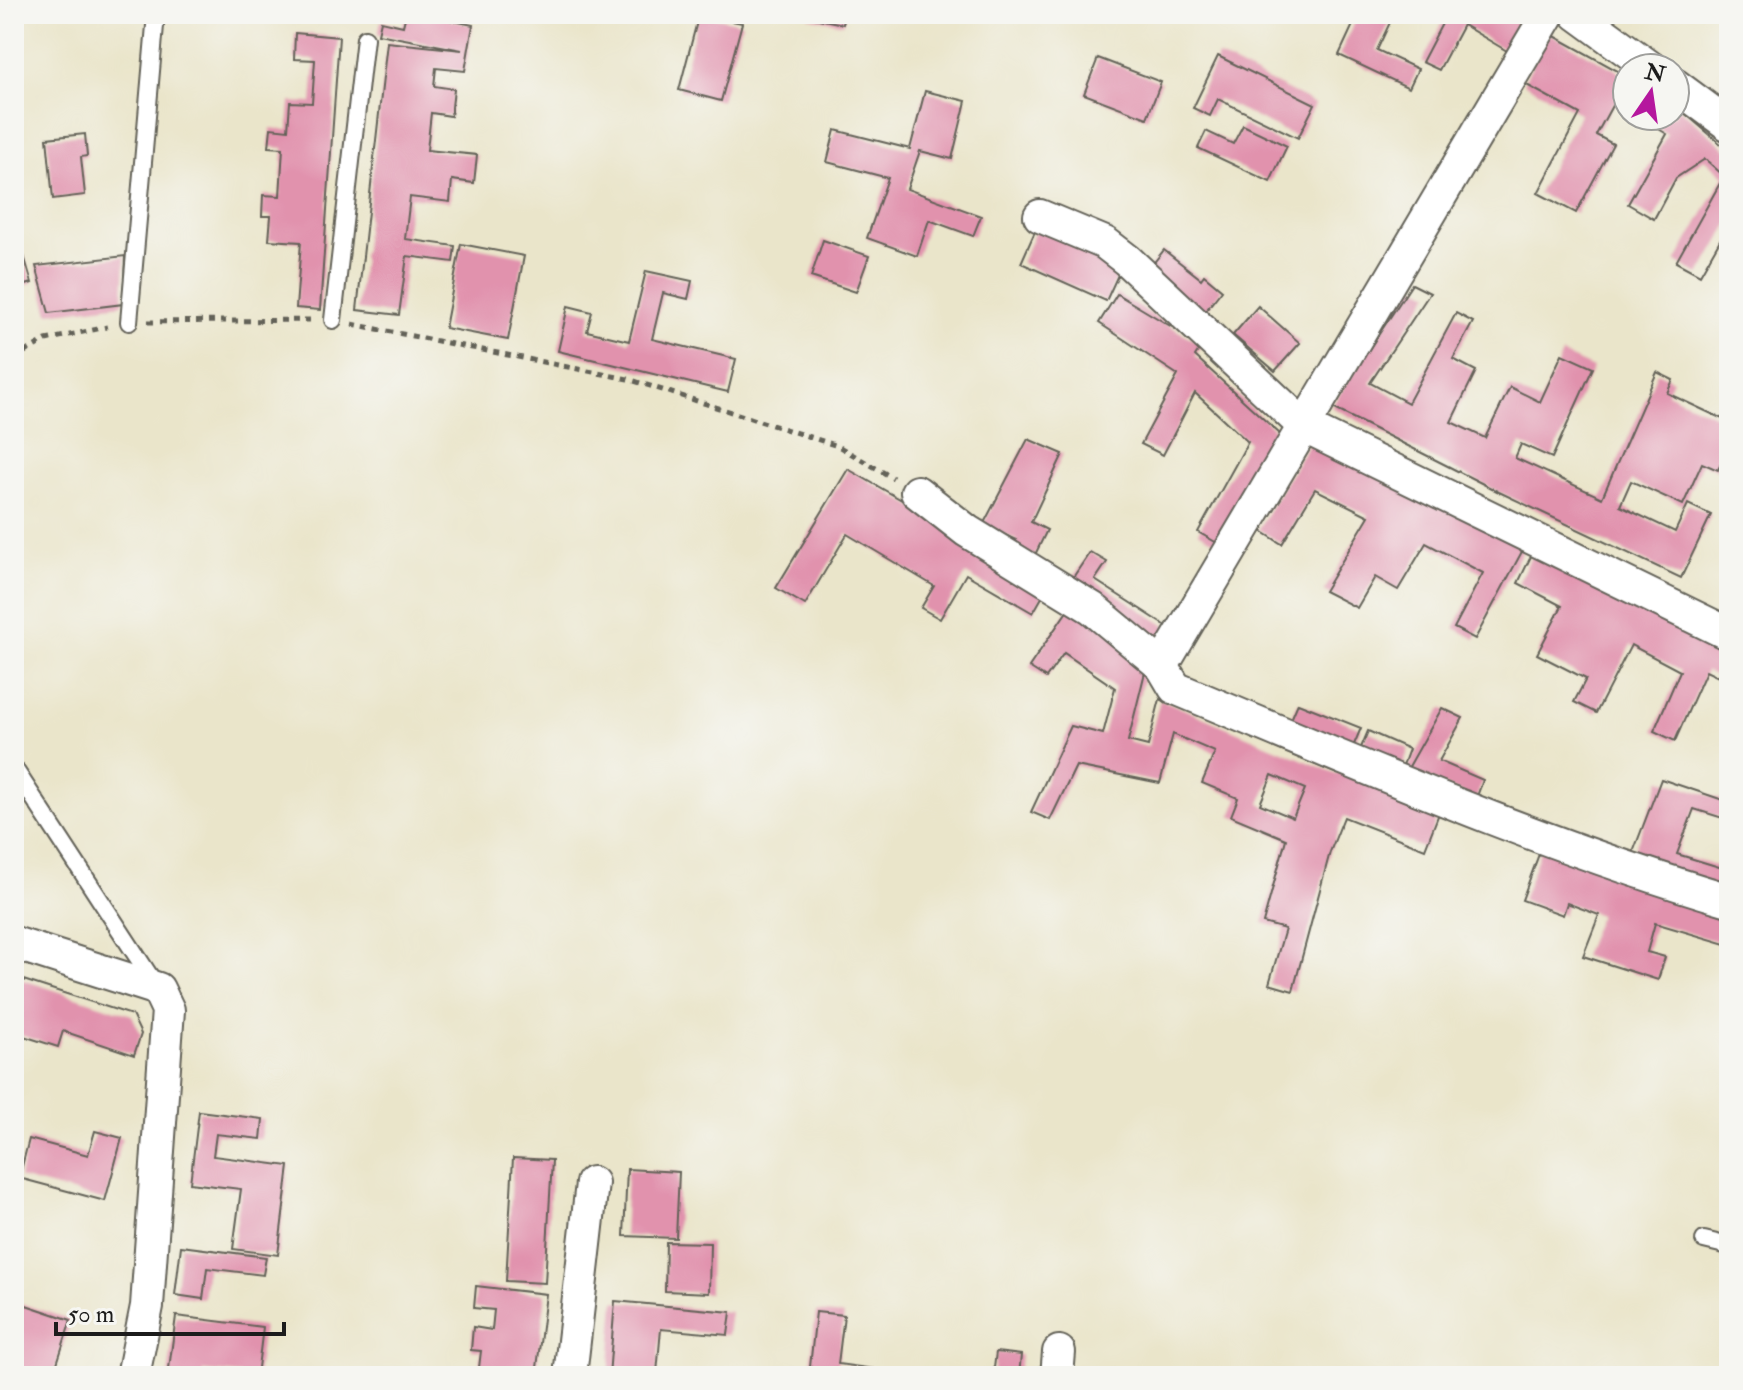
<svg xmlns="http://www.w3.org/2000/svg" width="1743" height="1390" viewBox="0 0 1743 1390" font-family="'IM FELL Double Pica',serif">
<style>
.building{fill:#e192ad;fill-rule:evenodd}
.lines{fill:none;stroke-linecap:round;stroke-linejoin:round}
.lane-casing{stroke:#646259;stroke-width:20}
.street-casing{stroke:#646259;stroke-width:36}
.path{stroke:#646259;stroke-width:5;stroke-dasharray:6 6;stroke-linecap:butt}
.lane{stroke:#fff;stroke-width:16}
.street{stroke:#fff;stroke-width:32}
</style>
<rect width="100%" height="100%" fill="#f6f6f2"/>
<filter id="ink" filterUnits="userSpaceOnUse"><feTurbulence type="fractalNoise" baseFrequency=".0125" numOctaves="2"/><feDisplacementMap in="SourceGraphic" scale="16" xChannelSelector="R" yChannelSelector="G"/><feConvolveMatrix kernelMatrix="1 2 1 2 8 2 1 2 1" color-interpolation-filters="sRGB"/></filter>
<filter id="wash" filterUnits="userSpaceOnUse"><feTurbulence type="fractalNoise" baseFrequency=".006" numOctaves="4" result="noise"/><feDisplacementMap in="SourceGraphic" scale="32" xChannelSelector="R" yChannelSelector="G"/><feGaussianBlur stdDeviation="1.8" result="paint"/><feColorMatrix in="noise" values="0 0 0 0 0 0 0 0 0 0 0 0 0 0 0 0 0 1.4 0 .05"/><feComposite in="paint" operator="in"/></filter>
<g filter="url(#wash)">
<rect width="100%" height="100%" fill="#eae5ca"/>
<g id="blocks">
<g class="building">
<polygon points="406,14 451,14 449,20 473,25 465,71 436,68 434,86 454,89 451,116 431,113 427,150 477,155 474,183 452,180 450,202 410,197 405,239 455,246 453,262 407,256 399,315 357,310 387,42 462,50 378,34 381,21 403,26"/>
<polygon points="699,14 742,23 721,101 679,90"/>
<polygon points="809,14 846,14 843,24 809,17"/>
<polygon points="1358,14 1394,14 1377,50 1418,69 1409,88 1339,55"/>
<polygon points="1447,14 1536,14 1512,54 1463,25 1439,70 1422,62"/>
<polygon points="295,33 339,37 320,310 296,308 301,242 269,240 271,216 262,216 263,195 280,196 283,148 269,147 271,128 288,130 290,102 312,103 315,60 294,59"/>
<polygon points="1549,33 1627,76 1627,110 1614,102 1596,135 1613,144 1576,213 1538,193 1580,114 1523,83"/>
<polygon points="1218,56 1315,104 1298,138 1218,99 1210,116 1193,108"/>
<polygon points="1098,58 1161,82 1147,118 1084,94"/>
<polygon points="925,91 966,101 952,159 920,151 907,189 981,216 973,236 929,220 917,256 867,238 888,178 827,162 835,130 910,149"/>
<polygon points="1675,105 1729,151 1729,224 1700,275 1676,262 1724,176 1705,159 1676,178 1654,219 1628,204 1667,134 1637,116 1675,116"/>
<polygon points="1243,125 1287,146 1270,182 1198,148 1206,131 1233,144"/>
<polygon points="85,134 87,156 81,157 85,195 53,199 47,138"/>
<polygon points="15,225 32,283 14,289 14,226"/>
<polygon points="1036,229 1122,266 1106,301 1021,263"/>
<polygon points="823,240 869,256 856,292 811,277"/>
<polygon points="461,244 524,256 508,340 445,328"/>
<polygon points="1164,250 1201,279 1204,275 1222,290 1203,314 1148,270"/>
<polygon points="125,256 123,304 49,313 36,266"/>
<polygon points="646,271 692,281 688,299 663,293 652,339 736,359 728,392 558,351 568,306 592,312 587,331 629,341"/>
<polygon points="1412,284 1430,293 1370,383 1408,403 1456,313 1473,322 1453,359 1476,371 1451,422 1485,438 1510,387 1540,402 1562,354 1593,368 1552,458 1521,444 1515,458 1602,498 1657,372 1673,380 1667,393 1729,422 1729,446 1718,470 1702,463 1683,505 1631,481 1620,506 1675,532 1688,504 1711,515 1681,578 1499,492 1331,407"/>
<polygon points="1117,294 1202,345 1195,356 1281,435 1219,544 1198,532 1248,442 1195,393 1163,455 1141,444 1178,375 1099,323"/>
<polygon points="1258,306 1300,343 1275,371 1233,335"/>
<polygon points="1312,438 1525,546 1475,639 1454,628 1483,573 1426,543 1398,590 1375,577 1357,608 1324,591 1369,516 1315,489 1282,544 1258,529"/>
<polygon points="1028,439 1063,454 1031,522 1047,530 1034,557 1013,547 1016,540 983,525"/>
<polygon points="848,469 1049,585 1033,613 966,574 940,619 921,608 934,586 847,534 805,605 776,588"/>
<polygon points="1534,550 1729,651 1729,682 1706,671 1675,741 1654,731 1680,671 1631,645 1596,713 1574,702 1586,679 1537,654 1562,606 1518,583"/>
<polygon points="1090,552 1107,562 1095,580 1168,627 1157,644 1068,585"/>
<path d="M1072,604L1148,660L1128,741L1148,746L1160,699L1337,774L1339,768L1441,808L1425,849L1344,817L1330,852L1293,991L1269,984L1285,929L1263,923L1286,839L1231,816L1238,798L1202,783L1215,752L1173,734L1160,783L1076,766L1050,820L1031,812L1071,726L1103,734L1115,688L1064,653L1046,678L1029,667ZM1272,775L1305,789L1293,818L1260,804Z"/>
<polygon points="1298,703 1361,728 1353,747 1290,722"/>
<polygon points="1442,708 1463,718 1439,761 1483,780 1476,799 1407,770"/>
<polygon points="1368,731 1409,749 1402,768 1360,750"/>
<polygon points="1661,779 1729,802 1729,820 1694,809 1677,854 1729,870 1729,894 1629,863"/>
<polygon points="1542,846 1729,905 1729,945 1655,923 1647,952 1665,957 1658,980 1583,956 1599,915 1567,903 1563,915 1522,900"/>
<polygon points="14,977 132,1015 141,1034 134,1055 63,1031 58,1047 14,1033"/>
<polygon points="199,1111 263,1119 261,1139 216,1134 213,1156 289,1166 278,1255 233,1249 241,1189 190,1183"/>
<polygon points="95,1131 122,1138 105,1201 19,1178 29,1139 88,1155"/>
<polygon points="513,1158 552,1160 545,1283 506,1281"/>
<polygon points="627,1169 679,1172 676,1238 624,1236"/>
<polygon points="666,1242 710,1243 709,1293 665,1291"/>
<polygon points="181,1246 266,1257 263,1275 207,1268 203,1299 175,1295"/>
<polygon points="476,1286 546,1294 536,1376 478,1376 481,1351 471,1350 473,1327 492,1330 494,1310 474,1308"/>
<polygon points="14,1301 71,1320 53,1376 38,1376 14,1369"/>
<polygon points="615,1301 731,1312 728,1335 661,1329 657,1373 667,1376 609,1376"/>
<polygon points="816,1312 844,1315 838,1364 925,1376 809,1376"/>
<polygon points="176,1316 263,1327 257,1376 203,1371 202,1376 168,1376"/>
<polygon points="996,1352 1021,1355 1019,1376 993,1376"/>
</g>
</g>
</g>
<g filter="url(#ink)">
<use href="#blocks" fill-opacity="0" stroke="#646259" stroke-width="2"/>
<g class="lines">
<g class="lane-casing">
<g id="lane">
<polyline points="333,320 365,38"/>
<polyline points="129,322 156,14"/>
<polyline points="14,768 155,984"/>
<polyline points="1704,1240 1729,1246"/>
</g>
</g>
<g class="street-casing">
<g id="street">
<path d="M1548,14L1162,666L1175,688C1358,764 1539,844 1729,900"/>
<polyline points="1577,14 1651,68"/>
<polyline points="1675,85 1729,125"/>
<polyline points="1040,216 1105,243 1127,260 1305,427 1729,634"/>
<polyline points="917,492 967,531 1092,608 1162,666"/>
<polyline points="14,943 158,989 168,1010 147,1306 133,1376"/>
<polyline points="570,1376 592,1183"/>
<polyline points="1057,1376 1059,1352"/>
</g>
</g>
<g class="path">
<polyline points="148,322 310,320"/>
<polyline points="352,324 628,379 838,446 893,478"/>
<polyline points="14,358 46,340 107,327"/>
</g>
<use href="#lane" class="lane"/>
<use href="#street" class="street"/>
</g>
</g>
<rect width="1743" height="1390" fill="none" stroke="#f6f6f2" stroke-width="48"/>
<g transform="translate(1651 92) rotate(13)"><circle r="38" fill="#f6f6f2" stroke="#9f9f9c" stroke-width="2"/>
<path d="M0-6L14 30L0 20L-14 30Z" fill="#b5179e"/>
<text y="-12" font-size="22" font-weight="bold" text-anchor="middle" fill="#1c1c1c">N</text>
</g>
<path d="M56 1322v12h228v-12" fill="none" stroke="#1c1c1c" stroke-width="4"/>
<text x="68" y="1322" font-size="24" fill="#1c1c1c" stroke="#f6f6f2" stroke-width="6" paint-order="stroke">50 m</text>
</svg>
